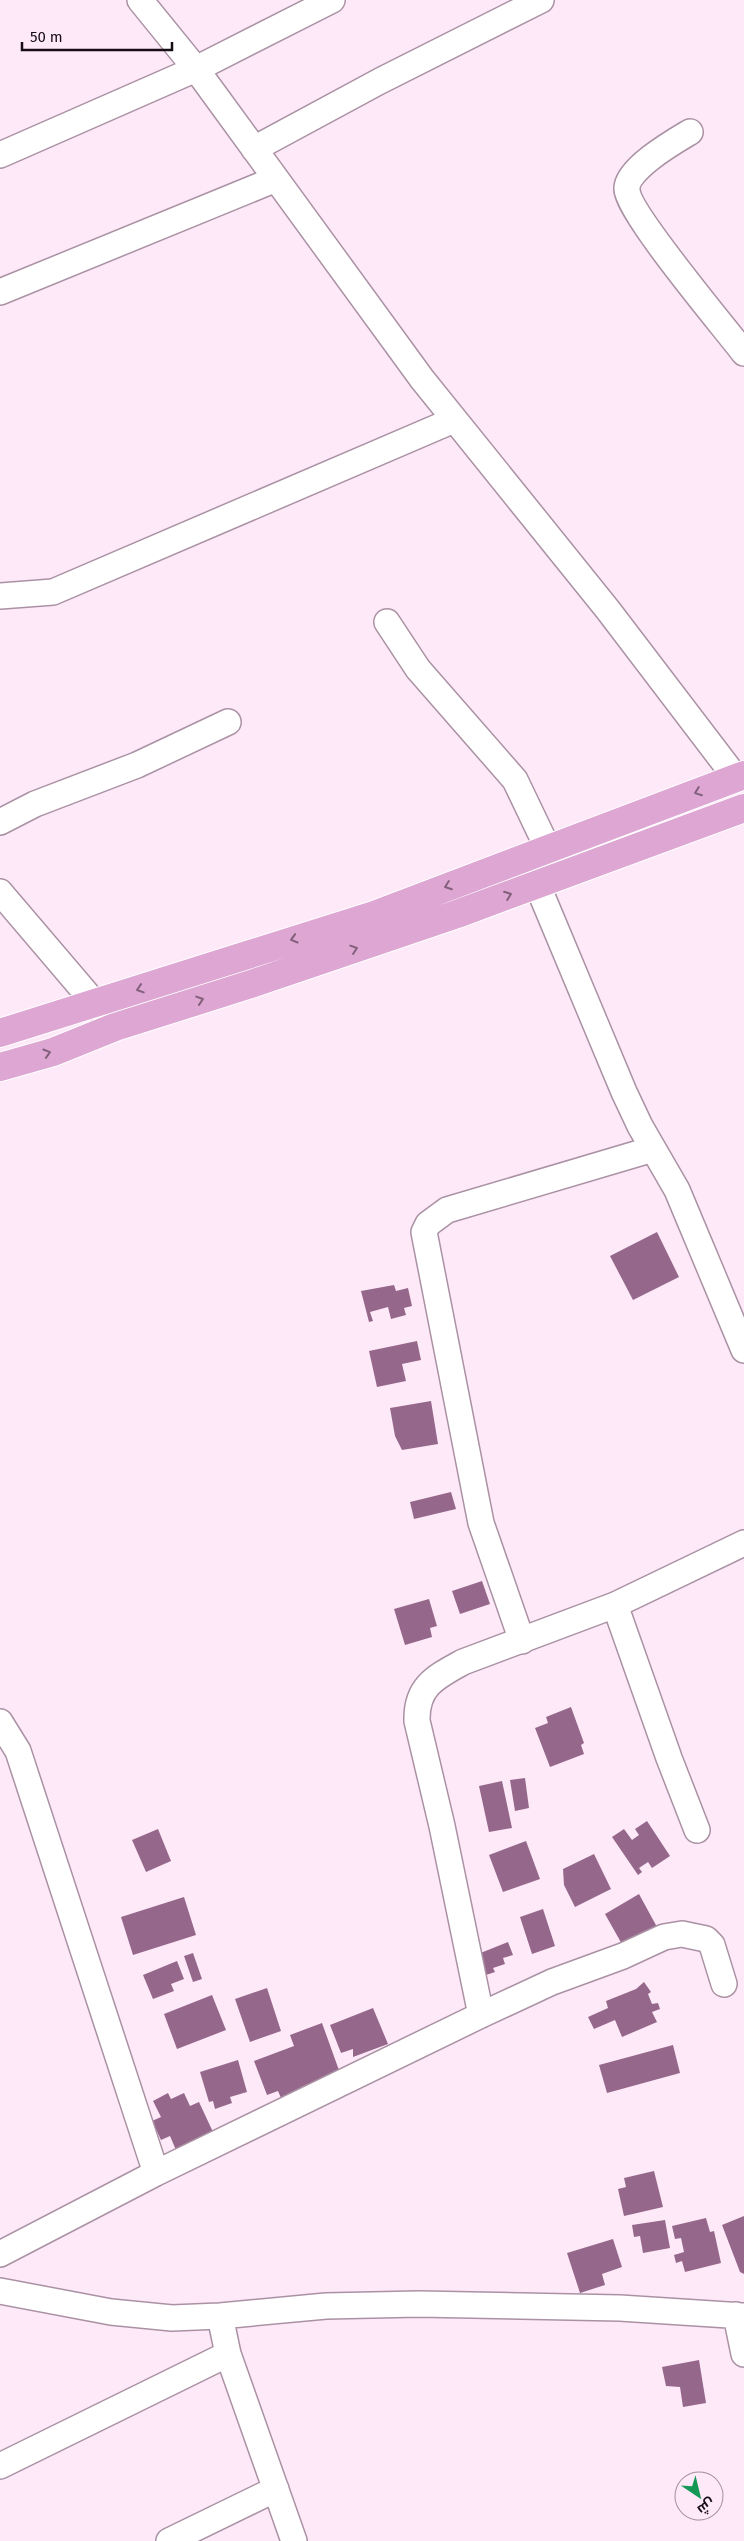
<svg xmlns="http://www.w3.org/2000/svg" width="744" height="2541" viewBox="0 0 744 2541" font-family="'Fira Sans',Cairo,sans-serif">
  <rect width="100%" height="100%" fill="#fee9f8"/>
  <!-- building -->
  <path fill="#95688b" d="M657 1232 679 1277 633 1300 610 1256Z
    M394 1285 396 1291 408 1288 412 1306 404 1308 406 1315 391 1319 388 1307 370 1312 373 1321 369 1322 361 1291Z
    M417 1341 421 1360 402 1364 406 1381 377 1387 369 1351Z
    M431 1401 438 1444 402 1450 395 1436 390 1408Z
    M451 1492 456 1509 414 1519 410 1502Z
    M482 1581 490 1604 460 1614 452 1591Z
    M429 1599 437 1626 430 1628 432 1637 405 1645 394 1609Z
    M571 1707 584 1743 581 1745 584 1754 550 1767 535 1728 548 1723 546 1717Z
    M525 1778 529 1808 515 1811 510 1780Z
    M502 1781 512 1828 489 1832 479 1786Z
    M647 1821 670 1856 652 1868 648 1862 639 1868 642 1872 638 1875 612 1837 624 1829 632 1840 639 1835 635 1829Z
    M158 1829 171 1861 146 1872 132 1840Z
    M526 1841 540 1879 503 1892 489 1855Z
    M594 1854 611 1889 575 1907 564 1885 563 1869Z
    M639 1894 657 1927 623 1946 605 1914Z
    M184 1897 196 1935 133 1955 121 1917Z
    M543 1909 555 1946 532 1954 520 1917Z
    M508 1942 513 1955 503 1958 505 1964 493 1968 495 1972 486 1975 478 1954Z
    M193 1953 202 1979 193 1982 184 1956Z
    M177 1961 184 1979 171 1984 174 1991 153 1999 143 1975Z
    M644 1982 651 1992 648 1994 652 2004 658 2003 660 2009 652 2012 657 2022 622 2037 615 2020 594 2029 588 2017 608 2008 606 2001 636 1989Z
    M267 1988 281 2031 250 2042 235 1999Z
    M212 1995 226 2030 177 2049 164 2014Z
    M373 2008 388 2044 353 2057V2049L341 2053 330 2025Z
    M322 2023 340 2073 301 2087V2091L281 2098 278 2091 267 2095 254 2061 294 2046 290 2035Z
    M673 2045 680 2073 607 2093 599 2065Z
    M238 2060 247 2092 230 2097 232 2103 215 2109 213 2101 209 2102 200 2072Z
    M168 2093 171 2099 184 2093 190 2106 199 2102 213 2132 176 2150 170 2136 161 2140 152 2121 161 2117 153 2101Z
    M654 2171 663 2207 624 2216 618 2189 626 2187 624 2178Z
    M744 2216V2274L740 2272 722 2225Z
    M706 2218 710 2232 714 2231 721 2263 685 2272 682 2261 676 2263 674 2255 684 2252 681 2238 675 2239 672 2226Z
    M665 2220 670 2248 643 2253 640 2236 634 2237 632 2225Z
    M613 2239 622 2267 602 2274 605 2285 580 2293 567 2253Z
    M699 2360 706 2403 683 2407 680 2387 666 2386 662 2367Z"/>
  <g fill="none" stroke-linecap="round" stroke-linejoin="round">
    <defs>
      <path id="minor" d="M140 0 196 69 422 379 608 610 736 778
        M690 132C675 141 626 169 627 189 627 212 725 328 744 353
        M254 149 380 81 541 0
        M0 155 196 69 332 0
        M0 292 276 179
        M0 596 53 592 454 420
        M387 622 418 669 515 780 548 849
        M0 822 35 804 137 765 228 722
        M537 884 624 1092 640 1126 677 1190 744 1350
        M0 892 115 1027
        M615 1605 669 1758 697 1830
        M522 1641 481 1523 424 1232 428 1224 447 1210 653 1149
        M0 1722 18 1751 156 2173
        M481 2015 442 1826 417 1721C416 1686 436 1677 463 1662L615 1605 744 1543
        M0 2254 156 2173 481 2015 552 1982 623 1956 664 1937 682 1934 706 1939 712 1945 724 1984
        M0 2291 111 2312 172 2318 220 2316 326 2306 419 2304 620 2308 744 2316
        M736 2315 744 2354
        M220 2316 228 2354 294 2541
        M0 2466 228 2354
        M169 2541 276 2489"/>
      <path id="major" d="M0 1033 374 915 744 775
        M0 1067 53 1052 115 1027 254 983 457 914 744 808"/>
    </defs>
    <!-- minor casing -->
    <use href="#minor" stroke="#aa92a4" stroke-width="28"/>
    <!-- major casing -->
    <use href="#major" stroke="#fff" stroke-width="30"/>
    <!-- minor -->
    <use href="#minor" stroke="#fff" stroke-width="25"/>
    <!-- major -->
    <use href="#major" stroke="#dda6d3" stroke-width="28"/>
  </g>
  <!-- one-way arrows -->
  <defs><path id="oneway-chevron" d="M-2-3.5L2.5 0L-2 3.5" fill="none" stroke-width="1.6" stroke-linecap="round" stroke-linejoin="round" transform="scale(1.25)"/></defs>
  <g stroke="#83617d">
    <use href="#oneway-chevron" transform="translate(698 792) rotate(159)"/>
    <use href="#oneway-chevron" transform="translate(448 886) rotate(160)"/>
    <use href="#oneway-chevron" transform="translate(508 895) rotate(-21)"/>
    <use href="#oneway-chevron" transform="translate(294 939) rotate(163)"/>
    <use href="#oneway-chevron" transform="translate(354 949) rotate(-19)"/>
    <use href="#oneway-chevron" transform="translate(140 989) rotate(162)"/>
    <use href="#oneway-chevron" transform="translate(200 1000) rotate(-18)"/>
    <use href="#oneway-chevron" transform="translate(47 1053) rotate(-17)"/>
  </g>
  <!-- north arrow -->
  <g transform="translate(699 2496) rotate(145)"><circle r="24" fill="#fee9f8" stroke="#a1919d"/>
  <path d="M0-4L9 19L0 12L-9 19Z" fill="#159856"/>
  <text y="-8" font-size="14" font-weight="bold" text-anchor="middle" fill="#160d14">ش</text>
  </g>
  <!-- scale -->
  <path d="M22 42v8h150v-8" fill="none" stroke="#160d14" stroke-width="2.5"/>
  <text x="30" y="42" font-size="15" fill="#160d14" stroke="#fee9f8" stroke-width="4" paint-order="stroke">50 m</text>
</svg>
